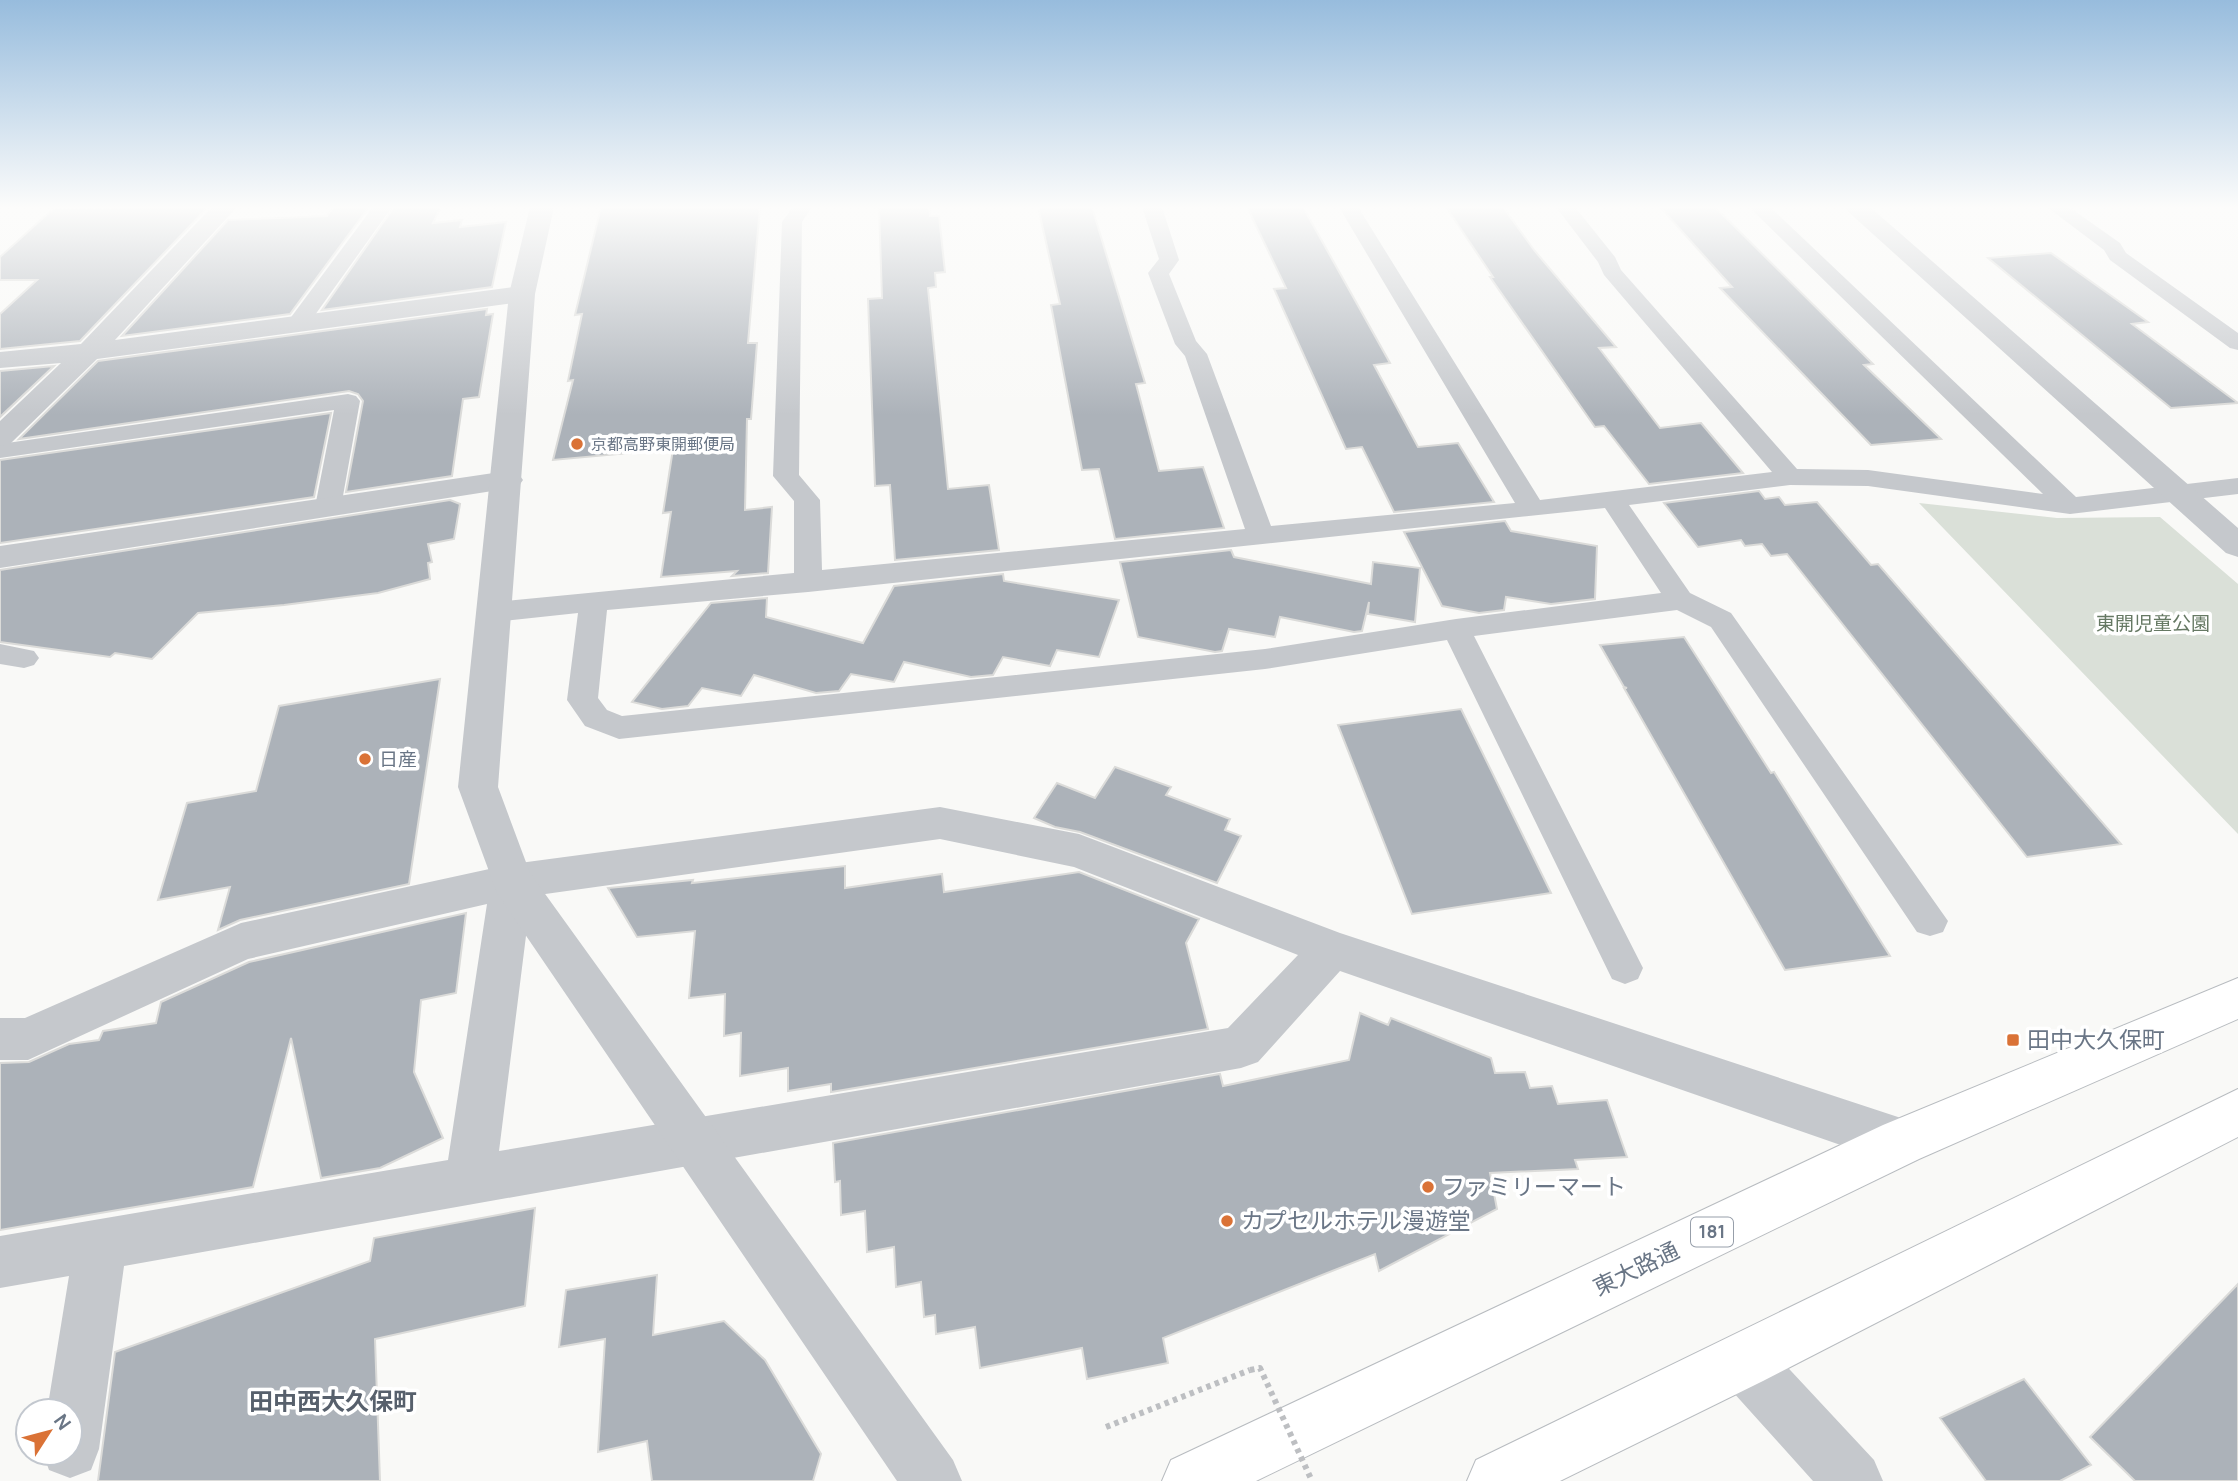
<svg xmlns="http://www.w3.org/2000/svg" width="2238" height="1481" viewBox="0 0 2238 1481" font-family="Manrope,'Noto Sans JP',sans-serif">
  <rect width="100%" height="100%" fill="#f9f9f7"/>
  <!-- green -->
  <path fill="#dae0d8" d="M1919 503 2057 518 2160 517 2238 584V834Z"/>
  <!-- building -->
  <path fill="#acb2b9" stroke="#dbdbd9" stroke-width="2" d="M208 207 80 341 0 349V314L37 280H0V257L54 208Z
    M333 207H369L290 314 122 336 228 220 327 216Z
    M394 207H441L433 223 462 220 460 227 506 222 492 287 322 310Z
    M601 207H760L748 343H757L751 419H747L745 510 772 507 768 573 732 576 737 571 661 577 671 512 663 513 673 449 553 460 573 380 568 381 582 314 575 315Z
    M879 207H929L930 216H939L945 272 935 273 936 287 928 288 948 489 989 485 999 550 895 560 890 485 875 486 868 299 882 298Z
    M1038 207H1092L1145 383 1136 384 1159 471 1203 467 1224 528 1115 539 1099 469 1082 470 1051 305 1060 304Z
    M1247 207H1303L1390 363 1374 365 1418 447 1458 443 1494 502 1394 512 1362 447 1346 449 1274 289 1286 288Z
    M1446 207H1503L1534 250 1616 347 1599 348 1660 428 1701 423 1743 473 1649 484 1604 426 1595 427 1490 277H1493Z
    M1660 207H1715L1873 364 1864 365 1941 439 1871 445 1720 288 1732 287Z
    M2051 253 2148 322 2132 324 2238 403 2171 408 1988 258Z
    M487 309 486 315 493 314 479 397 463 399 452 476 346 492 363 401 358 394 349 391 19 439 98 361Z
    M54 366 0 417V371Z
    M331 413 314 497 0 543V460Z
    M1759 491 1765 499 1779 497 1785 505 1817 502 1871 565 1878 564 2121 844 2027 857 1787 554 1771 556 1762 544 1745 546 1741 540 1698 547 1664 503Z
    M450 500 460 504 454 539 428 544 432 562 428 563 430 579 378 593 284 605 198 613 152 659 115 653 110 657 0 642V570Z
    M1505 521 1511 531 1597 546 1595 599 1551 604 1506 597 1504 610 1479 613 1442 606 1404 532Z
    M1231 550 1234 557 1371 584 1373 562 1420 568 1415 622 1368 614 1369 602 1362 631 1354 632 1280 617 1275 637 1229 629 1222 651 1215 652 1138 637 1120 562Z
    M1003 574 1004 581 1119 600 1099 657 1057 650 1050 666 1003 657 993 675 971 677 904 662 894 682 851 674 839 691 816 693 754 675 741 696 702 688 688 706 662 709 632 702 711 603 767 598 766 617 863 643 894 586Z
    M1684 637 1771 773 1774 772 1890 956 1785 970 1624 688H1627L1624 687 1600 645Z
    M440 679 409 884 240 920 218 930 230 887 158 900 187 803 256 791 279 706Z
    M1461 709 1551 893 1412 914 1338 725Z
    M1115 767 1171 787 1166 795 1230 819 1225 830 1241 836 1217 883 1080 832 1055 827 1034 818 1057 783 1095 798Z
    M845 866V888L942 874 944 892 1079 872 1199 919 1186 943 1208 1029 831 1092V1084L788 1091V1068L740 1076 741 1033 724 1036 725 994 689 998 695 931 637 937 608 888 693 880 692 883Z
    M466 913 456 993 421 1000 414 1072 443 1138 380 1168 321 1178 291 1038 253 1187 0 1230V1063L29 1062 69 1044 99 1040 103 1031 156 1023 161 1002 249 962Z
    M1360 1013 1388 1025 1391 1018 1491 1058 1495 1073 1525 1072 1530 1088 1552 1086 1558 1104 1607 1100 1627 1157 1575 1160 1578 1169 1490 1173 1497 1209 1379 1271 1375 1254 1163 1338 1168 1363 1087 1379 1082 1348 980 1368 975 1327 936 1334 935 1315 924 1317 921 1282 896 1287 894 1247 867 1252 865 1211 841 1215 840 1181 835 1182 833 1143 1220 1074 1223 1086 1349 1060Z
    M535 1208 525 1306 375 1339 380 1481H98L115 1352 370 1261 374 1238Z
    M657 1275 653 1335 724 1321 765 1360 821 1454 813 1481H652L647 1441 598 1452 605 1339 559 1347 566 1290Z
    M2238 1284V1481H2135L2090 1437Z
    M2024 1379 2091 1465 2060 1481H1986L1940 1418Z"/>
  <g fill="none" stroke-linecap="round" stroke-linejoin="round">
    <defs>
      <path id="primary" d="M2238 978V1019L1919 1159 1256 1481H1162L1171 1460 1883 1125Z
        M2238 1089V1137L1763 1381 1560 1481H1467L1476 1460Z"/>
    </defs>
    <!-- primary casing -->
    <use href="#primary" stroke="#b8bcc0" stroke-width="2"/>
    <!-- path -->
    <path stroke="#bdbfc2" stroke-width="6" stroke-dasharray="4.5 4.5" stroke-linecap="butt" d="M1106 1427 1250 1370"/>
    <!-- service -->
    <path fill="#c5c8cc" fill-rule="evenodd" d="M373 207H392L305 329H289L286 324Z
      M793 207H812L802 222 799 475 820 500 822 570 1245 529 1185 356 1175 344 1148 273 1159 259 1142 207H1162L1179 260 1169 274 1196 341 1207 354 1271 526 1515 503 1339 207H1358L1540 500 1772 472 1604 275 1598 262 1556 207H1575L1615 257 1621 270 1797 469 1868 470 2043 494 1749 207H1770L2076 497 2238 478V494L2070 514 1868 486 1790 485 1629 505 1690 593 1731 613 1948 921 1943 932 1930 936 1917 932 1711 627 1677 610 1474 636 1643 968 1638 979 1625 984 1612 979 1447 640 1265 669 619 739 585 726 567 700 578 613 495 622 485 619 481 612 485 605 495 602 794 573V501L773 476 782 222ZM1605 508 1661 593 1456 619 1265 649 622 716 607 710 598 698 607 610 808 592Z
      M2047 207H2069L2120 243 2126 253 2238 333V350L2230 348 2110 260 2104 250Z
      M348 394 356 396 360 401 341 507 337 513 328 515 319 513 315 507 334 410 0 458V444Z
      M0 644 34 651 39 658 34 665 24 668 0 664Z"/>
    <!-- minor -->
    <path fill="#c5c8cc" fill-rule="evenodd" d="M212 207H237L115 340 522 286 531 288 535 294 531 300 522 302 97 359 11 443 0 446V421L61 363 0 368V352L81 344Z
      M507 471 518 473 523 480 518 487 0 568V546Z
      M940 807 1079 834 1340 933 1901 1118 1919 1125 1926 1142 1919 1159 1901 1166 1340 971 1258 1062 1241 1068 124 1266 99 1449 91 1470 70 1478 49 1470 43 1453H70V1411H47L69 1276 0 1288V1236L448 1160 487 904 248 959 28 1060H0V1018H25L241 923 512 864ZM940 839 1074 867 1298 955 1228 1028 499 1151 531 896Z
      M1743 1333 1763 1341 1874 1460 1883 1481H1813L1723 1381 1715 1361 1723 1341Z"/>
    <!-- tertiary -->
    <path fill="#c5c8cc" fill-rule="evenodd" d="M530 207H554L535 294 498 787 530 873 953 1460 962 1481H897L497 893 458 787 509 294Z
      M1843 207H1870L2238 528V557L2226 553Z"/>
    <!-- primary -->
    <use href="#primary" fill="#fff" fill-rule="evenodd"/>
    <!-- path-bridge -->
    <path stroke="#bdbfc2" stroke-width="6" stroke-dasharray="4.5 4.5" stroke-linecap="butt" d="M1250 1370 1260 1368 1312 1481"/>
  </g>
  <!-- sky -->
  <linearGradient id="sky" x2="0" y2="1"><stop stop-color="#97bcdd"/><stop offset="0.5" stop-color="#fcfcfb"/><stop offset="1" stop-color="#fcfcfb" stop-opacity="0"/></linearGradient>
  <rect width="2238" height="415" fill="url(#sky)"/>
  <!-- markers -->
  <g fill="#da7236" stroke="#fff" stroke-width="2.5">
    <circle cx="577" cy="444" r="7"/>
    <circle cx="365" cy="759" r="7"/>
    <rect x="2006" y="1033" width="14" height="14" rx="3.5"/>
    <circle cx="1428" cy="1187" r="7"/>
    <circle cx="1227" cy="1221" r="7"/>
  </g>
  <g text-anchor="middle" stroke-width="7" stroke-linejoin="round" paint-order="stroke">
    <!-- far-poi labels -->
    <g font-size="16" fill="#6a7686" stroke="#fff" text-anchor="start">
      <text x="591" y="450">京都高野東開郵便局</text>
    </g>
    <!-- shield labels -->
    <rect fill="#fff" stroke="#979faa" stroke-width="2" x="1691" y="1217.5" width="42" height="29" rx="5"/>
    <g font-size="18" font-weight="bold" fill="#6a7686">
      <text x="1712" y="1238">181</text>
    </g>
    <!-- park labels -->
    <g font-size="19" fill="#667964" stroke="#fff">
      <text x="2153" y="630">東開児童公園</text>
    </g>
    <!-- poi labels -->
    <g font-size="19" fill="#6a7686" stroke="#fff" text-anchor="start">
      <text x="379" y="766">日産</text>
    </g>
    <!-- near-poi labels -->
    <g font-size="23" fill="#6a7686" stroke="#fff" text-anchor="start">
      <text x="2027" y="1048">田中大久保町</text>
      <text x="1442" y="1195">ファミリーマート</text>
      <text x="1241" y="1229">カプセルホテル漫遊堂</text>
    </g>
    <!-- near-street labels -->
    <g font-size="23" fill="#6a7686" stroke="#fff">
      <text transform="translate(1636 1269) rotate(-26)" y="8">東大路通</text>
    </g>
    <!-- near-neighbourhood labels -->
    <g font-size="24" font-weight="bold" fill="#57606c" stroke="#fff">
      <text x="333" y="1410">田中西大久保町</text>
    </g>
  </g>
  <!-- north arrow -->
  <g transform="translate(49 1432) rotate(54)"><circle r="33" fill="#ffffff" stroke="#c3c8cf" stroke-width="2"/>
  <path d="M0-5L12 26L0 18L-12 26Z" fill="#da7236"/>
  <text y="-10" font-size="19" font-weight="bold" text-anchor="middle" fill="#6a7686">N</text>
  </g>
</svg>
